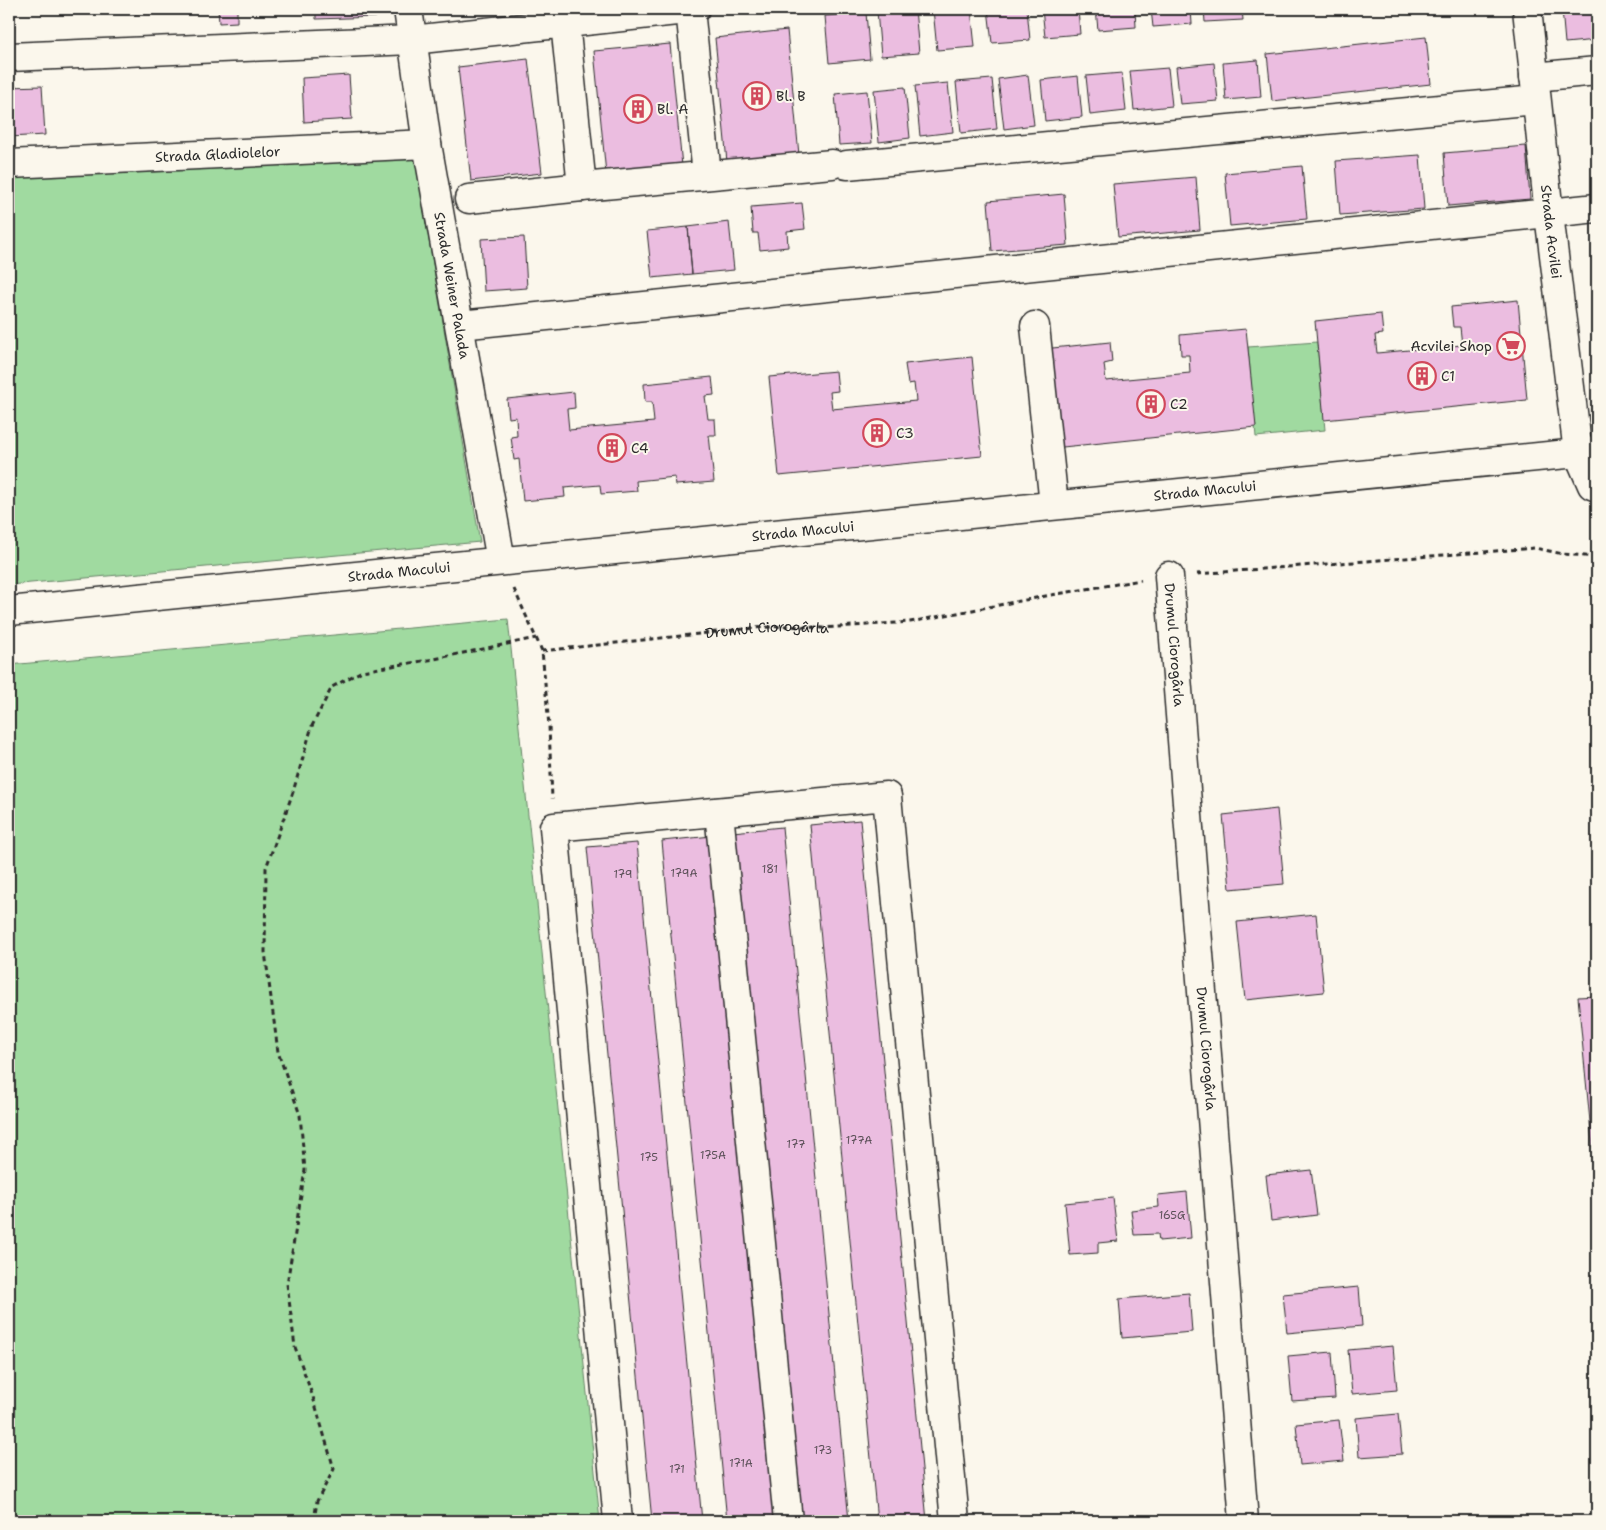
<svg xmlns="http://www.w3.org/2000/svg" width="1606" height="1530" viewBox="0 0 1606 1530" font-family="'Shantell Sans',sans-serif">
  <rect width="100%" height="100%" fill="#fbf7ec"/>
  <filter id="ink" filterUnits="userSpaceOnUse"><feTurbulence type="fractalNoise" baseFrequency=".02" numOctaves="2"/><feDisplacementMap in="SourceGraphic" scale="10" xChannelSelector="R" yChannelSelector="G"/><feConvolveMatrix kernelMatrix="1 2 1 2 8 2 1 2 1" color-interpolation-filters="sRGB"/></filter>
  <g filter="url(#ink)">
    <!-- green -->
    <path fill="#a0daa0" stroke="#668266" d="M415 157 480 542 9 585V174Z
      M1317 342 1325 430 1256 437 1248 347Z
      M508 619 600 1521H9V665Z"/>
    <!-- building -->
    <path fill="#ebbde0" stroke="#2b2b2b" d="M134 9H174L135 14Z
      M218 9H237V22L219 23Z
      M316 9H376V17L316 19Z
      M905 9H915L919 53 881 56 877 11Z
      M933 9H971L975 47 937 50Z
      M988 9H1027L1030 40 992 43Z
      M1042 9H1078L1080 34 1045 37Z
      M1096 9H1135L1136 27 1098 30Z
      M1151 9H1191L1192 24 1153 27Z
      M1204 9H1242L1243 20 1205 22Z
      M1562 9H1597V40L1565 43Z
      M866 13 870 59 829 63 825 16Z
      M787 30 799 155 727 162 715 38Z
      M1426 37 1431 84 1272 101 1267 54Z
      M670 44 682 166 606 174 594 51Z
      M528 59 542 173 471 181 458 67Z
      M1258 60 1261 97 1226 100 1223 63Z
      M1214 63 1218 101 1180 104 1176 67Z
      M1168 68 1172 106 1134 110 1130 71Z
      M1122 73 1126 111 1090 115 1086 76Z
      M349 75 352 119 304 122 302 78Z
      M1028 75 1034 125 1004 129 998 79Z
      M1078 76 1082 117 1045 121 1041 80Z
      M992 79 997 129 961 133 956 82Z
      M948 83 953 132 920 136 915 86Z
      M42 86 45 135 9 137V87Z
      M905 87 910 138 879 142 874 90Z
      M867 91 872 143 839 145 835 94Z
      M1526 146 1530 199 1448 206 1444 153Z
      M1420 155 1424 209 1340 215 1336 161Z
      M1302 166 1307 219 1230 226 1225 173Z
      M1196 177 1200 230 1118 237 1113 184Z
      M1064 194 1068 245 992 251 988 201Z
      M802 203 805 229 787 231 788 247 760 250 758 233H753L751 207Z
      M729 222 734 270 692 274 688 227Z
      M688 227 692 274 652 278 647 231Z
      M524 237 527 288 484 291 481 239Z
      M1518 300 1527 400 1324 420 1315 321 1381 314 1383 334 1375 335 1377 353 1462 345 1460 327H1453L1451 307Z
      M1246 329 1256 427 1053 448 1043 349 1110 342 1112 362 1104 364 1106 381 1190 373 1189 355H1181L1180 335Z
      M972 357 982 456 779 476 769 377 836 371 838 391 830 392 832 409 916 401 914 383 908 384 905 364Z
      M712 377 714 395 705 396 708 419H715L716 435H709L714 482 676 485 675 477 636 481 637 491 601 494 600 485 564 488 565 497 523 501 519 459 514 460 511 437 517 436 516 417 509 418 507 399 574 392 575 408 567 409 569 430 654 422 652 402H645L644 384Z
      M1277 809 1284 884 1230 889 1223 815Z
      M860 820 927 1521H877L810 825Z
      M782 827 849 1521H799L733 832Z
      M712 836 777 1521H727L662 841Z
      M637 843 702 1521H652L587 847Z
      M1316 914 1324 992 1245 1000 1237 922Z
      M1597 996V1153H1593L1578 997Z
      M1311 1170 1317 1215 1271 1221 1266 1175Z
      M1187 1192 1191 1238 1159 1241 1158 1234 1134 1235 1131 1210 1159 1207 1158 1195Z
      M1113 1198 1118 1241 1098 1243V1253L1070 1255 1065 1203Z
      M1359 1287 1362 1326 1287 1333 1283 1294Z
      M1189 1293 1192 1332 1122 1338 1119 1299Z
      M1393 1346 1397 1390 1352 1394 1348 1350Z
      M1332 1352 1335 1398 1292 1401 1288 1356Z
      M1398 1414 1402 1454 1359 1457 1356 1418Z
      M1339 1420 1344 1461 1300 1465 1296 1424Z"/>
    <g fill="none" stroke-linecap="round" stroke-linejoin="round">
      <defs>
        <g id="minor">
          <path id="s2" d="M408 9 427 144 501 561"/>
          <path d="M690 9 707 175"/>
          <path id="s3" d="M1527 9 1549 214 1578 453 1592 485 1597 487"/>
          <path d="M565 23 582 187 832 164"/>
          <path d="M9 57 412 40 695 9"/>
          <path d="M1534 77 1597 71"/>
          <path id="s4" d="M9 164 427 144"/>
          <path d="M847 165 1536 100"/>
          <path d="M469 199 582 187"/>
          <path d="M460 325 1597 208"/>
          <path d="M1035 326 1054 505"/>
          <path id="s5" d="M1169 576 1244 1521"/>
          <path id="s6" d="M9 611 1597 451"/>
          <path d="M719 812 788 1521"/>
          <path d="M618 1521 554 827 887 796 955 1521"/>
        </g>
      </defs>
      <!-- minor casing -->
      <use href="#minor" stroke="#2b2b2b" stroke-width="31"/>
      <!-- path -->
      <g stroke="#2b2b2b" stroke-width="3" stroke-dasharray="5 4" stroke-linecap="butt">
        <path d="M1197 574 1535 548 1563 554 1597 557"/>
        <path d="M514 589 542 651 549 726 552 799"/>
        <path id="s1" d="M542 651 754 628 786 626 823 628 910 622 1051 595 1141 580"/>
        <path d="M314 1521 317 1501 334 1469 313 1397 295 1347 287 1284 305 1170 300 1115 278 1052 265 952 266 868 293 792 312 726 332 687 362 671 434 659 536 638"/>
      </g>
      <!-- minor -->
      <use href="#minor" stroke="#fbf7ec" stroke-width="28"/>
    </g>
  </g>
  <!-- icons -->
  <defs>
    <symbol id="building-ring" viewBox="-11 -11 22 22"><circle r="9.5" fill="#fbf7ec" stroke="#d1495b" stroke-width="1.5"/><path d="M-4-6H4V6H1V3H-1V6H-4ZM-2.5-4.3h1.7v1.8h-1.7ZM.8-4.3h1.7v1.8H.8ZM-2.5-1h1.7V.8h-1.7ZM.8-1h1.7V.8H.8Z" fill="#d1495b"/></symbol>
    <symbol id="supermarket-ring" viewBox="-11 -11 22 22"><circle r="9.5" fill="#fbf7ec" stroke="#d1495b" stroke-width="1.5"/><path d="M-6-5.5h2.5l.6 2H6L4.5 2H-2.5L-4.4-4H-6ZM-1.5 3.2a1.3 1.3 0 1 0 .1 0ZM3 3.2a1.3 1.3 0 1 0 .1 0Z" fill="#d1495b"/></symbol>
  </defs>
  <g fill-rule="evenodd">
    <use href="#building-ring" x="741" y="80" width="32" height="32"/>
    <use href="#building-ring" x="622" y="93" width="32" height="32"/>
    <use href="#supermarket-ring" x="1495" y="330" width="32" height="32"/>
    <use href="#building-ring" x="1406" y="360" width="32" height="32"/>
    <use href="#building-ring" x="1135" y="388" width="32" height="32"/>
    <use href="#building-ring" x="861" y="417" width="32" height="32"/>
    <use href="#building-ring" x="596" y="432" width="32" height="32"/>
  </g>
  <g text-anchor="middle" stroke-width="4" stroke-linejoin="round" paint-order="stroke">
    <!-- number labels -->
    <g font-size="11" fill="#5b5058">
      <text x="770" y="873">181</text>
      <text x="684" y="877">179A</text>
      <text x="623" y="878">179</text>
      <text x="859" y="1144">177A</text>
      <text x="796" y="1148">177</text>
      <text x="713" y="1159">175A</text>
      <text x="649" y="1161">175</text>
      <text x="1172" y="1219">165G</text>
      <text x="823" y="1454">173</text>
      <text x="741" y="1467">171A</text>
      <text x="677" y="1473">171</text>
    </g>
    <!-- poi labels -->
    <g font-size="14" fill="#2b2b2b" stroke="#fbf7ec" text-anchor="start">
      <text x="776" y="101">Bl. B</text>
      <text x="657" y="114">Bl. A</text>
      <text x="1492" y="351" text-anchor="end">Acvilei Shop</text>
      <text x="1441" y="381">C1</text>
      <text x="1170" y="409">C2</text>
      <text x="896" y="438">C3</text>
      <text x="631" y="453">C4</text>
    </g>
    <!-- street labels -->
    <g font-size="14" fill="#2b2b2b" stroke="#fbf7ec">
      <text dy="5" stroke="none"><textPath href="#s4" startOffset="209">Strada Gladiolelor</textPath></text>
      <text dy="5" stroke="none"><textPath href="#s3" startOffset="224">Strada Acvilei</textPath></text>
      <text dy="5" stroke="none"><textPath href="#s2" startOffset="280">Strada Weiner Palada</textPath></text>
      <text dy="5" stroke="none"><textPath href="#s6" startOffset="1202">Strada Macului</textPath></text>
      <text dy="5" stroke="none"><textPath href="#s6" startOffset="798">Strada Macului</textPath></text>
      <text dy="5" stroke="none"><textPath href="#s6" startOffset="392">Strada Macului</textPath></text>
      <text dy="5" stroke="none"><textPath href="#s1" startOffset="226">Drumul Ciorogârla</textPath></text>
      <text dy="5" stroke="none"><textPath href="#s5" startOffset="69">Drumul Ciorogârla</textPath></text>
      <text dy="5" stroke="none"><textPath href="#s5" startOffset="474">Drumul Ciorogârla</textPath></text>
    </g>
  </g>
  <!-- margin -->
  <rect width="1606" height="1530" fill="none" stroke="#fbf7ec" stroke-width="30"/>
  <rect x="15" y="15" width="1576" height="1500" fill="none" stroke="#2b2b2b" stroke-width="2" filter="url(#ink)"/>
</svg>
